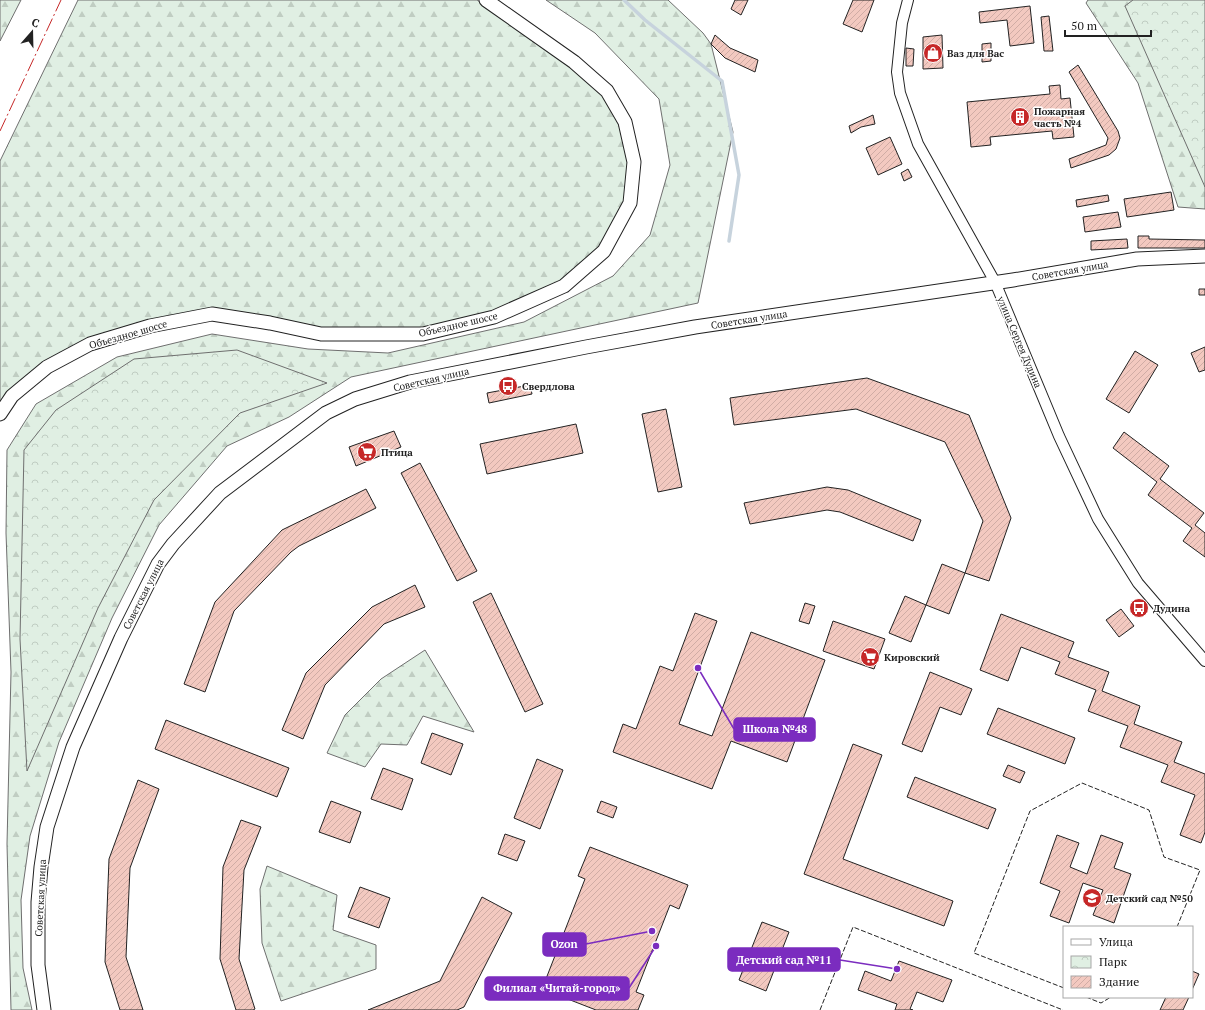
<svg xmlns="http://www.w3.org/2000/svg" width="1205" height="1010" viewBox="0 0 1205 1010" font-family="'PT Serif',serif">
  <defs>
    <pattern id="forest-firs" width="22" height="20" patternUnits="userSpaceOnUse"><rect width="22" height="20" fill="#e0efe3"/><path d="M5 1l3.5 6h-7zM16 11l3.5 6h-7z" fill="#c0cdc2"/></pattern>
    <pattern id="park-crowns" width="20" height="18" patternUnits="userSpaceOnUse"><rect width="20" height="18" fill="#e0efe3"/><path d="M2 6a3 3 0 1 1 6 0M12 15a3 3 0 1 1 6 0" fill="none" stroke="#c0cdc2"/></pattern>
    <pattern id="building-hatch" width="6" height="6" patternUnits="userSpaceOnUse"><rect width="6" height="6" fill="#f3c9c0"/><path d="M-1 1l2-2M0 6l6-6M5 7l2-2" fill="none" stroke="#d0aca5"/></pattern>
  </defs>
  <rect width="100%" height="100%" fill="#fff"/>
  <!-- forest -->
  <path fill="url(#forest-firs)" stroke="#6f6f6f" d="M0 0H21L0 41Z
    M78 0H477L503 17 605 93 621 123 629 161 627 200 603 245 562 283 495 311 428 330 324 331 212 310 91 341 0 410V161Z
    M546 0H668L703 33 711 44 733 132 698 303 351 377 289 417 227 446 159 525 112 618 59 742 30 836 21 900 23 968 32 1010H11L7 844 11 672 6 533 7 450 36 404 117 357 212 334 308 349 388 353 524 322 613 276 650 235 670 165 659 99 595 33Z
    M1088 0H1205V209L1178 207 1138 83 1086 3Z
    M425 650 474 732 423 716 407 745 381 744 365 767 327 753 345 715 381 679Z
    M267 866 337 895 333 930 376 945V969L281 1001 262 943 260 889Z"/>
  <!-- park -->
  <path fill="url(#park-crowns)" stroke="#6f6f6f" d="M1133 0H1205V187L1125 6Z
    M237 350 327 383 240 413 154 500 98 608 27 771 20 639 24 450 56 410 134 359Z"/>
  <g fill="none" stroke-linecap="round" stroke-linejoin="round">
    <!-- stream -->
    <path stroke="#c7d3dd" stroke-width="3.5" d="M624 0 645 20 722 81 739 175 729 241"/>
  </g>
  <!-- building -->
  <path fill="url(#building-hatch)" stroke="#222" d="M735 0H748L741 15 731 9Z
    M853 0H874L862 32 843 24Z
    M1030 6 1034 43 1010 46 1007 20 980 23 979 12Z
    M1049 16 1053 51H1044L1041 17Z
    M715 35 730 48 758 60 755 72 725 58 711 44Z
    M942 35 943 68 923 69V37Z
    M991 43V61L982 62V44Z
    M906 48 914 49 913 66H906Z
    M1078 65 1118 131 1120 138 1116 149 1109 155 1071 168 1069 159 1106 145 1108 138 1069 72Z
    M1060 85 1061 99 1070 98 1074 137 1053 139 1052 131 990 137 991 145 971 147 967 102 1050 94 1049 86Z
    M873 115 875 124 861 127 851 133 849 126Z
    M890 137 902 164 878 175 866 148Z
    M908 169 912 177 904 181 901 173Z
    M1171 192 1174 210 1127 217 1124 199Z
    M1108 195 1109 201 1077 207 1076 200Z
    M1118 212 1121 227 1085 232 1083 217Z
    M1138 236H1149V239L1205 240V248H1138Z
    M1127 239 1128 248 1091 250V241Z
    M1199 289H1205V295H1199Z
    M1205 347V370L1199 372 1191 353Z
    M1135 351 1158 365 1129 413 1106 399Z
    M867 378 969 415 1011 518 989 581 965 573 983 521 945 442 856 409 734 425 730 398Z
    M530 385 532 394 489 403 487 393Z
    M666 409 682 487 658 492 642 414Z
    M576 424 583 453 487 474 480 444Z
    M394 431 401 447 356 466 349 447Z
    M1124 432 1169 466 1160 479 1204 513 1195 525 1205 533V557L1183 541 1192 528 1148 495 1157 482 1113 448Z
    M420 463 477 571 457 581 401 473Z
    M827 487 848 490 921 520 913 541 840 512 827 510 750 524 744 503Z
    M366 489 376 508 299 546 291 552 234 611 205 692 184 684 215 602 282 530Z
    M942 564 965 573 949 614 926 605Z
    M415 585 425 607 384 624 325 685 303 739 282 730 306 673 372 607Z
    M491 593 543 704 525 712 473 602Z
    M905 596 926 605 911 642 889 633Z
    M805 603 815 606 809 624 799 621Z
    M1121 609 1134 626 1119 637 1106 620Z
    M695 613 717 621 679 724 712 736 751 632 825 660 787 762 731 741 712 789 613 752 623 724 636 729 660 666 673 671Z
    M1001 614 1074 642 1068 657 1109 672 1102 691 1140 706 1134 724 1182 742 1174 762 1205 774V832L1201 843 1180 835 1195 795 1161 782 1168 765 1120 747 1128 726 1088 711 1096 690 1055 674 1060 662 1021 647 1008 681 980 670Z
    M833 621 885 639 874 669 823 651Z
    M930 672 972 689 961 715 940 707 922 752 902 744Z
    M998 708 1075 738 1065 764 987 734Z
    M166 720 289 768 277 797 155 749Z
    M432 733 463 744 451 775 421 763Z
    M853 744 882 755 843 859 953 901 944 926 804 874Z
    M537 759 563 770 540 829 514 818Z
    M1008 765 1025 772 1020 783 1003 776Z
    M383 768 413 779 402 810 371 799Z
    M915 777 996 809 988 829 907 797Z
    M138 780 159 789 130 868 126 957 143 1010H120L105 962 109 859Z
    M331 801 361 812 350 843 319 832Z
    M601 801 617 807 613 818 597 812Z
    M241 820 261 827 244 870 239 959 255 1009 253 1010H236L220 959 223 867Z
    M505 834 525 841 517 861 498 854Z
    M1057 835 1079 843 1070 867 1087 874 1101 835 1123 843 1114 868 1131 874 1114 923 1093 915 1103 890 1083 883 1069 923 1050 916 1060 891 1040 883Z
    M590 847 688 885 679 909 670 905 636 992 644 995 638 1010H596L542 989 585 879 578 876Z
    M360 887 390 898 379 928 348 917Z
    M482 897 512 913 464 1007 457 1010H368L440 981Z
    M762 922 789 932 766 991 739 980Z
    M899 961 952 980 943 1002 917 992 910 1009 913 1010H895L897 1004 858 990 865 971 891 981Z
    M1192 971 1199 974 1192 990Z
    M1166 997H1189L1183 1010H1160Z"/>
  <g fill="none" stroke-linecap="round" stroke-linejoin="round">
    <defs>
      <path id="minor" d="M908 0 902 23 897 72 900 93 918 144 995 282 1059 436 1098 519 1138 583 1205 661"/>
      <path id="tertiary" d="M0 414 12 396 47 367 90 344 150 326 212 314 270 323 321 334H423L494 317 564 286 604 251 630 203 634 162 625 122 607 91 574 62 486 0
        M44 1010 38 965V902L41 867 47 827 73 747 121 638 158 564 173 544 220 493 326 413 355 399 410 382 586 347 695 327 1013 280 1137 259 1205 256"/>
    </defs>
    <!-- minor casing -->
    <use href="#minor" stroke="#222" stroke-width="12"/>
    <!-- tertiary casing -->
    <use href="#tertiary" stroke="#222" stroke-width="15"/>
    <!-- minor -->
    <use href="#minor" stroke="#fff" stroke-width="10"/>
    <!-- tertiary -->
    <use href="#tertiary" stroke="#fff" stroke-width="13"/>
    <!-- fence -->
    <path stroke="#222" stroke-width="1" stroke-dasharray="5 2" stroke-linecap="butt" d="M1064 988 974 953 1030 811 1082 783 1149 810 1164 857 1200 870 1177 927
      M1086 997 1101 1003 1111 997
      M820 1010 853 927 1063 1010"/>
    <!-- power -->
    <path stroke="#c62828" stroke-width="1" stroke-dasharray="14 3 2 3" stroke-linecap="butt" d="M0 131 61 0"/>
  </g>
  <!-- icons -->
  <defs>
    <symbol id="shop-disc" viewBox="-11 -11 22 22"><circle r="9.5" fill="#c62828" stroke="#fff"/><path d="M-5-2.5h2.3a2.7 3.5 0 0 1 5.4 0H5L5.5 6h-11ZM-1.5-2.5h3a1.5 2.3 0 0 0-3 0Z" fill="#fff"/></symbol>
    <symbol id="building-disc" viewBox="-11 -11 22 22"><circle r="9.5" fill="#c62828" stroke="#fff"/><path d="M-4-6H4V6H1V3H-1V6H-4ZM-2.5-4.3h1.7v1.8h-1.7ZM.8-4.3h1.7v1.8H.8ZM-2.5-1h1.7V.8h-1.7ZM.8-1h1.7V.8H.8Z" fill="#fff"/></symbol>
    <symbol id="bus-disc" viewBox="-11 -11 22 22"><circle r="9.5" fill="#c62828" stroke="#fff"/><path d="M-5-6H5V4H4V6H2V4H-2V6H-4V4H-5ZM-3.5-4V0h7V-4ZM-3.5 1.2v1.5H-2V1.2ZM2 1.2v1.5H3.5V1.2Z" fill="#fff"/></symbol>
    <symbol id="supermarket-disc" viewBox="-11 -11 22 22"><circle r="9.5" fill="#c62828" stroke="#fff"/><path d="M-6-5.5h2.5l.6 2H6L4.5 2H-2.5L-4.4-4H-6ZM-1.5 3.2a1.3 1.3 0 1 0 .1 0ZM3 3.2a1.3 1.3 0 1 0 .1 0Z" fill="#fff"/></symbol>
    <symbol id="school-disc" viewBox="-11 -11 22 22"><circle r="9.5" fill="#c62828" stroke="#fff"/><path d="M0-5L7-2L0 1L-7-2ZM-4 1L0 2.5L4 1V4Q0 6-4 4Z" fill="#fff"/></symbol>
  </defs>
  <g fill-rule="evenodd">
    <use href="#shop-disc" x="922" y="42" width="22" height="22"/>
    <use href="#building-disc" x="1009" y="106" width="22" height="22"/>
    <use href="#bus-disc" x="497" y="375" width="22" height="22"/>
    <use href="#supermarket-disc" x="356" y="441" width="22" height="22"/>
    <use href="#bus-disc" x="1128" y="597" width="22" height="22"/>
    <use href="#supermarket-disc" x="859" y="646" width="22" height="22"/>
    <use href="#school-disc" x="1081" y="887" width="22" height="22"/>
  </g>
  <g text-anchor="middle" stroke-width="3" stroke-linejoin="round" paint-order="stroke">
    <!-- poi labels -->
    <g font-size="10" font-weight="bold" fill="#222" stroke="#fff" text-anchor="start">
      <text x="947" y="57">Ваз для Вас</text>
      <text x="1034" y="115">Пожарная<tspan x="1034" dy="12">часть №4</tspan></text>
      <text x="522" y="390">Свердлова</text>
      <text x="381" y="456">Птица</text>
      <text x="1153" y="612">Дудина</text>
      <text x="884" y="661">Кировский</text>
      <text x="1106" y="902">Детский сад №50</text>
    </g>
    <!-- street labels -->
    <g font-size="10" fill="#222" stroke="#fff">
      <text transform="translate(1070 270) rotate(-10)" y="4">Советская улица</text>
      <text transform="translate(749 319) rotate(-9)" y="4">Советская улица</text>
      <text transform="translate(458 324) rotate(-13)" y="4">Объездное шоссе</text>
      <text transform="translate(128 334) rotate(-16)" y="4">Объездное шоссе</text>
      <text transform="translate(1020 342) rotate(67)" y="4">улица Сергея Дудина</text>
      <text transform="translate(431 379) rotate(-13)" y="4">Советская улица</text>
      <text transform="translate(143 594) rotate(-63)" y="4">Советская улица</text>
      <text transform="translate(40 898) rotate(-87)" y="4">Советская улица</text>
    </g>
  </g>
  <!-- callouts -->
  <path fill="none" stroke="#7b2cbf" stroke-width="1.5" d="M698 668L734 729M652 931L586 944M897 969L840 960M656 946L629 988"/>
  <g fill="#7b2cbf" stroke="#fff" stroke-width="1.5">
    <circle cx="698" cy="668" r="4"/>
    <circle cx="652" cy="931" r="4"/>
    <circle cx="897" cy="969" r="4"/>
    <circle cx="656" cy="946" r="4"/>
  </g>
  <g fill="#7b2cbf" stroke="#7b2cbf" stroke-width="1.5">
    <rect x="734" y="718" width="81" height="23" rx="4"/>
    <rect x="543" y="933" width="43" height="23" rx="4"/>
    <rect x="728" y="948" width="112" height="23" rx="4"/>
    <rect x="485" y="977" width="144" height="23" rx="4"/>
  </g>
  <g font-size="11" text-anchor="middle" font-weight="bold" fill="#fff">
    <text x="775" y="733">Школа №48</text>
    <text x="564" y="948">Ozon</text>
    <text x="784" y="964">Детский сад №11</text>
    <text x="557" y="992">Филиал «Читай-город»</text>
  </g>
  <!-- legend -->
  <rect x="1063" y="926" width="130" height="72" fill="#ffffff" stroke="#a7a7a7"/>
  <rect x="1071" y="939" width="20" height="6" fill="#ffffff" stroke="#a7a7a7"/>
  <text x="1099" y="946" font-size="12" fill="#222222">Улица</text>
  <rect x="1071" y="956" width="20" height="12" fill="url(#park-crowns)" stroke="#a7a7a7"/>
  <text x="1099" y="966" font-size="12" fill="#222222">Парк</text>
  <rect x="1071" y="976" width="20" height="12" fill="url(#building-hatch)" stroke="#a7a7a7"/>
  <text x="1099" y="986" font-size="12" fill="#222222">Здание</text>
  <!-- north arrow -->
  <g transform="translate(32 32) rotate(20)" stroke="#ffffff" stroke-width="3" paint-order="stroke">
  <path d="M0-3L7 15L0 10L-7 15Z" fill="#222222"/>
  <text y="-6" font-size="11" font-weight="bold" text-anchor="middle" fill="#222222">С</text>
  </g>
  <!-- scale -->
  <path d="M1065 30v6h86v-6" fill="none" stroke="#222222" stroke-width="2"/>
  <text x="1071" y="30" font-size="12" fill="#222222" stroke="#ffffff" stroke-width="3" paint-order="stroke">50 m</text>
</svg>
